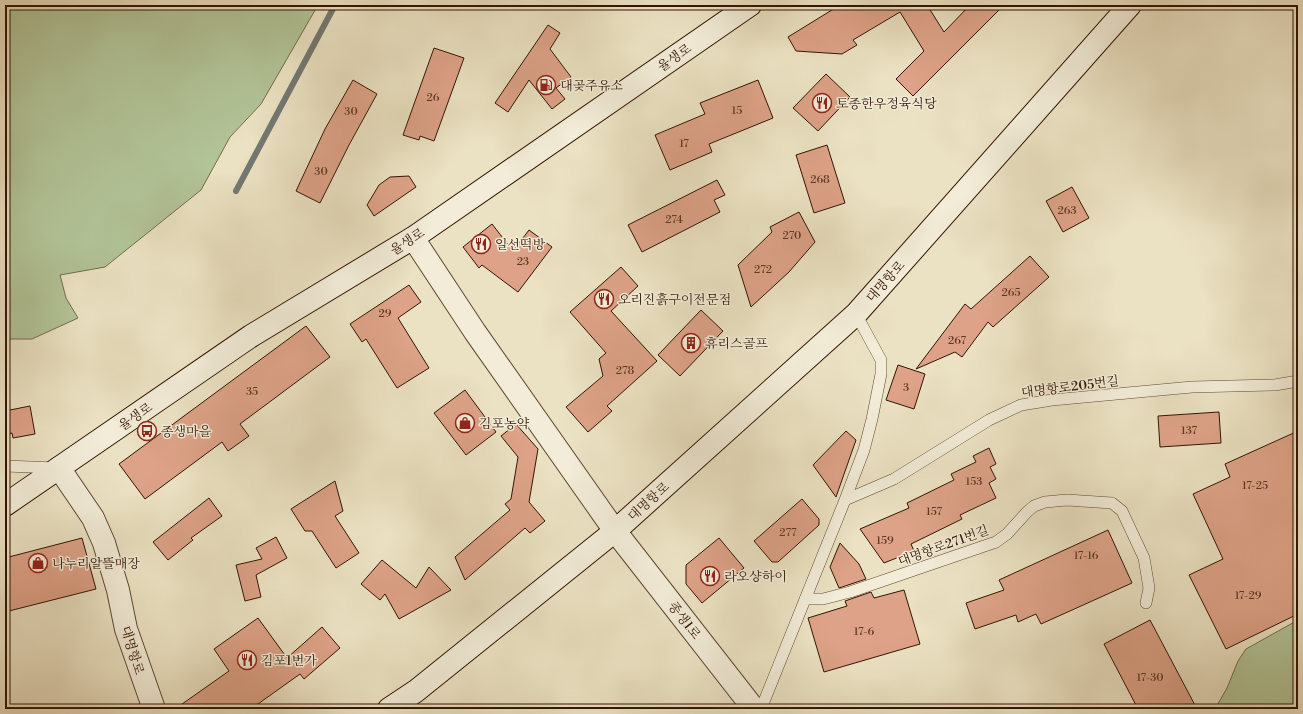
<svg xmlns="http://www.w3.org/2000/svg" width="1303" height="714" viewBox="0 0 1303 714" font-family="'Libre Bodoni','Noto Serif KR',serif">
  <rect width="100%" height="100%" fill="#ebe2c3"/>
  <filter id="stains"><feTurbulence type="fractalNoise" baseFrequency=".005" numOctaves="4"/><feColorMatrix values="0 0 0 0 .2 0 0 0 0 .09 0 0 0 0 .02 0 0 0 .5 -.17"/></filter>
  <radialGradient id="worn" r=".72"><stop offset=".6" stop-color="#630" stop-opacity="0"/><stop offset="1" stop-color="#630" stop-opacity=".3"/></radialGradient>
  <!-- green -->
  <path fill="#b2c498" stroke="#726c4d" d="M5 5H318L261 104 230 137 201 190 105 267 60 275 66 298 78 318 32 339H9L5 341Z
    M1298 620V709H1215L1227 688 1238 661 1246 649Z"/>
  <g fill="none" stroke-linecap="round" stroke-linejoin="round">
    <!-- stream -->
    <path stroke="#727972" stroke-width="6" d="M236 191 335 5"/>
  </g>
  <!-- building -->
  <path fill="#dda287" stroke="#321402" d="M840 5H927L944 32 970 5H1004L913 96 896 79 924 51 900 12 853 40 857 45 842 54 796 51 788 37Z
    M548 25 560 33 550 49 571 77 556 88 565 99 552 109 529 80 508 112 495 103Z
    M434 48 464 58 434 141 420 136 419 140 403 135Z
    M826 74 850 97 818 131 793 108Z
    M353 80 377 94 349 145 320 203 296 191 325 129Z
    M758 80 773 118 709 144 712 152 670 170 655 135 705 114 700 103Z
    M827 145 845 203 814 213 796 155Z
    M409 176 416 187 374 216 367 205 379 185 390 177Z
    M717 180 725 195 714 200 720 212 642 252 628 225Z
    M1072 187 1089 218 1063 232 1046 201Z
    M799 212 815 242 789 272 751 307 738 265 772 232 770 227Z
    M492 224 513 251 529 230 552 247 518 292 482 265 479 268 463 247Z
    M1030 256 1049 277 993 327 988 322 962 357 955 352 916 369 965 304 971 309Z
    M621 267 638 286 611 311 657 361 607 406 612 411 588 432 566 407 603 376 599 359 606 353 570 312Z
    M409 285 421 302 398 318 429 368 397 388 366 339 362 342 350 324Z
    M701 310 723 331 680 376 658 355Z
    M306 326 330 357 240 424 249 436 228 451 222 442 145 499 119 464Z
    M898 365 925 374 914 409 886 400Z
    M465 390 496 432 466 455 434 413Z
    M30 406 35 434 13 438 12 433 5 435V411Z
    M1219 412 1221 443 1160 447 1158 416Z
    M516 424 538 449 529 502 545 521 530 533 525 528 465 580 455 557 510 510 505 504 511 499 518 457 501 436Z
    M846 431 856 440 836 497 813 465Z
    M1298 431V614L1226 649 1189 575 1223 559 1193 494 1230 477 1225 464Z
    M989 448 996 464 990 467 996 479 989 483 996 498 960 515 962 519 911 544 914 551 884 563 860 529 909 508 907 503 954 480 951 474 976 462 973 456Z
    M335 481 343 511 335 516 359 553 336 568 312 531H305L291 509Z
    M209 498 222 516 191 538 193 540 168 560 153 542Z
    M802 499 819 519V525L778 562H772L754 541Z
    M1108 530 1132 583 1041 624 1036 614 1018 622 1016 615 975 629 966 603 1004 590 999 580Z
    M276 537 287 558 256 575 261 597 245 601 236 565 262 559 256 548Z
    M82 538 96 589 5 612V558Z
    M719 538 744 568 702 603 686 584V565Z
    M840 543 859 564 866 579 839 588 830 567Z
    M382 560 416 588 429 567 451 590 399 619 385 594 380 600 361 584Z
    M904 590 920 644 824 672 808 618 847 606 845 601 871 592 874 598Z
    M258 618 287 658 322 627 340 648 304 679 300 674 251 709H175L229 671 214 649Z
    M1150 620 1197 709H1138L1104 644Z"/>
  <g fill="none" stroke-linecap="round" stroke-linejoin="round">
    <defs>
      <path id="lane" d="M5 466 56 468
        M845 500 894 479 989 420 1021 405 1052 400 1192 387 1275 385 1298 381
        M805 599H823L850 592 996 542 1007 534 1027 512 1034 506 1045 502 1067 500 1112 503 1122 511 1144 558 1149 588 1146 603
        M761 709 845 500 864 450 872 419 881 374V360L856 314"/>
      <path id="street" d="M413 238 475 332 615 531 754 709
        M59 468 93 518 104 543 118 590 126 629 154 709"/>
      <path id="secondary" d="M5 505 251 336 413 238 750 5
        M389 709 416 691 615 531 856 314 1130 5"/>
    </defs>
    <!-- lane casing -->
    <use href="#lane" stroke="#604832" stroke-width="12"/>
    <!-- street casing -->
    <use href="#street" stroke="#604832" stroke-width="24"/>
    <!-- secondary casing -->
    <use href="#secondary" stroke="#321402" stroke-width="24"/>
    <!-- lane -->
    <use href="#lane" stroke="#f2ecd8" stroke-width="11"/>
    <!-- street -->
    <use href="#street" stroke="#f2ecd8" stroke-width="22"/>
    <!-- secondary -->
    <use href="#secondary" stroke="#f2ecd8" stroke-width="22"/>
  </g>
  <!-- icons -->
  <defs>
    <symbol id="fuel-ring" viewBox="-11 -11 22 22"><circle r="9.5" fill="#f2ecd8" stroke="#8f2418" stroke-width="1.5"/><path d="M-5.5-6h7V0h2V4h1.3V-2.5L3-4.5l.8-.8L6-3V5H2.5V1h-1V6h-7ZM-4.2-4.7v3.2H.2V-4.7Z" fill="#8f2418"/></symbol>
    <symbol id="restaurant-ring" viewBox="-11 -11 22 22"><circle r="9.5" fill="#f2ecd8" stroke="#8f2418" stroke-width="1.5"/><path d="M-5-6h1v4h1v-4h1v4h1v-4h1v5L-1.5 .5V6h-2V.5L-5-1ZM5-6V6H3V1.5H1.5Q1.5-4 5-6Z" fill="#8f2418"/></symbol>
    <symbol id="building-ring" viewBox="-11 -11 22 22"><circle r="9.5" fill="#f2ecd8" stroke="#8f2418" stroke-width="1.5"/><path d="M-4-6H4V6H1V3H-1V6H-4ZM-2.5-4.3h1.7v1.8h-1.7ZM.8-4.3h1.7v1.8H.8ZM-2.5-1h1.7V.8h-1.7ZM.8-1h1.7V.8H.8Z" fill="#8f2418"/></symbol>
    <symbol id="shop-ring" viewBox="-11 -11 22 22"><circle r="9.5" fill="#f2ecd8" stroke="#8f2418" stroke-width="1.5"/><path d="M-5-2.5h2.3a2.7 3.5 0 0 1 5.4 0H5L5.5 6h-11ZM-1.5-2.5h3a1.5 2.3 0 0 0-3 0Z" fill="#8f2418"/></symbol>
    <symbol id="bus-ring" viewBox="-11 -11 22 22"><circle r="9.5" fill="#f2ecd8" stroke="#8f2418" stroke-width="1.5"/><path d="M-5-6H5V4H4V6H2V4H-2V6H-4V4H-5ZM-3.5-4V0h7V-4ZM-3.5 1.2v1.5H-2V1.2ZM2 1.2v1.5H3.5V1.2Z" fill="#8f2418"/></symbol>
  </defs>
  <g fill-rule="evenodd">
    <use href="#fuel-ring" x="535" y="74" width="22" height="22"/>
    <use href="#restaurant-ring" x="811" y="92" width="22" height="22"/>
    <use href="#restaurant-ring" x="470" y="233" width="22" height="22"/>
    <use href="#restaurant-ring" x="593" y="288" width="22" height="22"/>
    <use href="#building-ring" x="680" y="332" width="22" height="22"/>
    <use href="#shop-ring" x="454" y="412" width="22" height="22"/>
    <use href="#bus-ring" x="136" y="420" width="22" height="22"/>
    <use href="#shop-ring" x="27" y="552" width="22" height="22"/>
    <use href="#restaurant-ring" x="699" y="565" width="22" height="22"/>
    <use href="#restaurant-ring" x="236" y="649" width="22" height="22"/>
  </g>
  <g text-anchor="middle" stroke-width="3" stroke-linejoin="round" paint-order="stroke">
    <!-- number labels -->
    <g font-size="11" fill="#5d3823">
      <text x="433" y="101">26</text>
      <text x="737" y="114">15</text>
      <text x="351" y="115">30</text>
      <text x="684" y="147">17</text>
      <text x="321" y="175">30</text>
      <text x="820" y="183">268</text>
      <text x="1067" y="214">263</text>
      <text x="674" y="223">274</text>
      <text x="792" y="239">270</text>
      <text x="523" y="265">23</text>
      <text x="763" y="273">272</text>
      <text x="1011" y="296">265</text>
      <text x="385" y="317">29</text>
      <text x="957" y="344">267</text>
      <text x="625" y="374">278</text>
      <text x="906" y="391">3</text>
      <text x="252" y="395">35</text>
      <text x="1189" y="434">137</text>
      <text x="974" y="485">153</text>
      <text x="1255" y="489">17-25</text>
      <text x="934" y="515">157</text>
      <text x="788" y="536">277</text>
      <text x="885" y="544">159</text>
      <text x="1086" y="559">17-16</text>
      <text x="1248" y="599">17-29</text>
      <text x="864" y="635">17-6</text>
      <text x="1150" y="681">17-30</text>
    </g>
    <!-- street labels -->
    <g font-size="13" fill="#321402" stroke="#f2ecd8">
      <text transform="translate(674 57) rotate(-35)" y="5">율생로</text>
      <text transform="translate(407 241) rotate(-33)" y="5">율생로</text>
      <text transform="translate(885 281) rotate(-48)" y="5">대명항로</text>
      <text transform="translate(1070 386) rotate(-7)" y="5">대명항로205번길</text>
      <text transform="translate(135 416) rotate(-35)" y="5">율생로</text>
      <text transform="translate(648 501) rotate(-42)" y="5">대명항로</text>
      <text transform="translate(943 545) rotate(-20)" y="5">대명항로271번길</text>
      <text transform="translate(685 620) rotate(52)" y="5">종생1로</text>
      <text transform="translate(133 650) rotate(73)" y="5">대명항로</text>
    </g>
    <!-- poi labels -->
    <g font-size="13" fill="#321402" stroke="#f2ecd8" text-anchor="start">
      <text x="560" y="90">대곶주유소</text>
      <text x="836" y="108">토종한우정육식당</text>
      <text x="495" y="249">일선떡방</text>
      <text x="618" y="304">오리진흙구이전문점</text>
      <text x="705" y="348">휴리스골프</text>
      <text x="479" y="428">김포농약</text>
      <text x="161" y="436">종생마을</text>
      <text x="52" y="568">나누리알뜰매장</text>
      <text x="724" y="581">라오샹하이</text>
      <text x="261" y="665">김포1번가</text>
    </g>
  </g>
  <!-- margin -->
  <rect width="1303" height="714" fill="none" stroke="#ebe2c3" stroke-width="20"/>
  <rect x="6" y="6" width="1291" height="702" fill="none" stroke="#321402" stroke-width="2"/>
  <rect x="10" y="10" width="1283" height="694" fill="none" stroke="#321402"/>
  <rect width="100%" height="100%" filter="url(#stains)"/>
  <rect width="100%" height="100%" fill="url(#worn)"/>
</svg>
